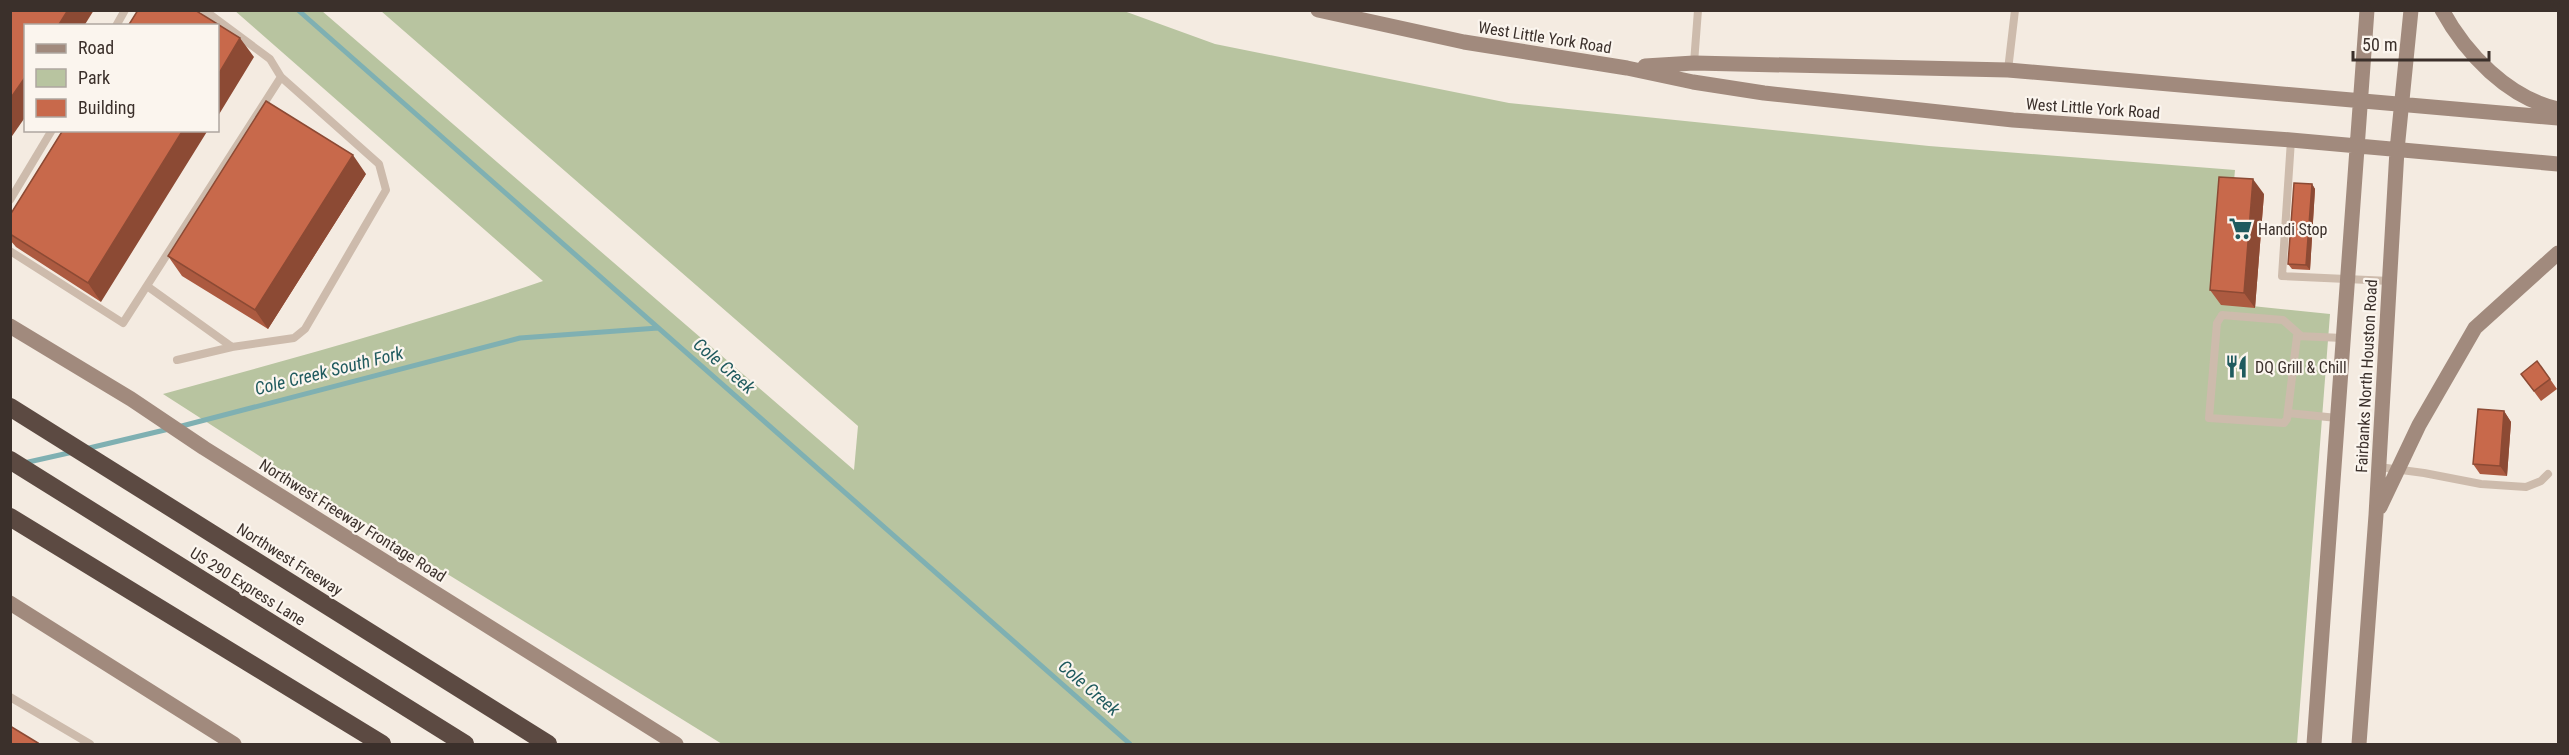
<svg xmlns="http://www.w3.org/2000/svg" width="2569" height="755" viewBox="0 0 2569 755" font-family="'Roboto Condensed',sans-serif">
  <rect width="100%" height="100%" fill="#f4ebe1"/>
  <!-- green -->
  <path fill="#b8c4a0" d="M234 10 322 11 854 470 858 426 381 11H1124L1215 44 1509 103 1929 146 2235 170 2223 303 2330 314 2297 744H722L331 502 163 394C291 359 418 324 543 281Z"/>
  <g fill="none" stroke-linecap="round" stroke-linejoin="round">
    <!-- stream -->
    <path stroke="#7fb0b2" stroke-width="5" d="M298 10 1130 744
      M178 427 520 338 658 328
      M85 449 169 429
      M24 463 73 452"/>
    <!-- lane -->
    <path stroke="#cdbbac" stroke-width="8" d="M116 26 125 10
      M1694 63 1698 10
      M2008 70 2015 10
      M2291 140 2282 276 2390 281
      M10 200 52 130
      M10 251 123 323 281 77 270 59 204 10
      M147 286 232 347 294 338 305 329 386 190 379 164 281 77
      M2300 335 2283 320 2222 315 2217 323 2209 418 2284 423 2287 419 2297 336 2343 338
      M177 360 232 347
      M2288 413 2337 418
      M2379 467 2424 473 2481 484 2526 487 2541 481 2548 474
      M10 697 90 744"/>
    <!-- secondary -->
    <path stroke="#a18a7d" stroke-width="15" d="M1318 10 1464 42 1627 68 1693 82 1764 93 2013 120 2291 140 2558 164
      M2442 10C2466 54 2508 98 2558 109
      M1645 66 1694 63 2008 70 2558 118
      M10 326 131 399 204 448 676 744
      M2380 507 2419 425 2475 328 2558 253
      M10 603 234 744
      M2314 744 2367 10
      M2359 744 2376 515 2397 150 2411 10"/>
    <!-- highway -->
    <path stroke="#5c4a42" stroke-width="18" d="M10 407 548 744
      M10 460 465 744
      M10 517 382 744"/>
  </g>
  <!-- wall -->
  <path fill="#ac5a40" d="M63 130 101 302 16 247 10 240V215Z
    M366 174 268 329 182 276 168 256Z
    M2312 184 2315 189 2310 270 2292 269 2288 264Z
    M2264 194 2255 308 2221 305 2210 290Z
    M2521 374 2550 379 2557 389 2541 401Z
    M2504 411 2511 422 2507 476 2480 474 2473 464Z"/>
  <!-- shaded-wall -->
  <path fill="#8c4a34" d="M68 10H94L84 26H58Z
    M240 38 254 57 218 116V75Z
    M26 76V116L10 139V99Z
    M183 130H208L101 302 88 283Z
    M353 155 366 174 268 329 255 310Z
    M2253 179 2264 194 2255 308 2244 293Z
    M2312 184 2315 189 2310 270 2306 265Z
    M2504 411 2511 422 2507 476 2500 466Z"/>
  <!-- building -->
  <path fill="#c8694b" stroke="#8c4a34" stroke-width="1.5" d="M10 10H68L58 26H26V76L10 99Z
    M138 10H195L240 38 218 75V26H128Z
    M266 101 353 155 255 310 168 256Z
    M63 130H183L88 283 10 234V215Z
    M2219 177 2253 179 2244 293 2210 290Z
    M2294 183 2312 184 2306 265 2288 264Z
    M2537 361 2550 379 2534 391 2521 374Z
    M2478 409 2504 411 2500 466 2473 464Z
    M10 726 38 743 37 744H10Z"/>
  <!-- icons -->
  <defs>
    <symbol id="supermarket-bare" viewBox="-9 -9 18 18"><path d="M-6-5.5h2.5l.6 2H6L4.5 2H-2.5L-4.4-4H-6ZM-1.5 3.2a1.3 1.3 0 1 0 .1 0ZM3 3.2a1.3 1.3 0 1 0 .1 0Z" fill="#1f5a5e" stroke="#fbf5ee" stroke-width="2.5" paint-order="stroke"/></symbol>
    <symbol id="restaurant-bare" viewBox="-9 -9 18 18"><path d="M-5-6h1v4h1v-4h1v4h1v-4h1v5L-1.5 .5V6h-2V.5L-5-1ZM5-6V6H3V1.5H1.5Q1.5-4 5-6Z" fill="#1f5a5e" stroke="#fbf5ee" stroke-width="2.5" paint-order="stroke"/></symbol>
  </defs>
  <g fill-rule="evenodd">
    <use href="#supermarket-bare" x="2224" y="212" width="33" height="33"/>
    <use href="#restaurant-bare" x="2220" y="350" width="33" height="33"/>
  </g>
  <g text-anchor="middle" stroke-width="4.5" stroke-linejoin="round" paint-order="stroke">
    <!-- street labels -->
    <g font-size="16" fill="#3b302b" stroke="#fbf5ee">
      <text transform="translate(1545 37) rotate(9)" y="6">West Little York Road</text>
      <text transform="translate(2093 108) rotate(4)" y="6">West Little York Road</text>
      <text transform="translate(2366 376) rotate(-87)" y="6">Fairbanks North Houston Road</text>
      <text transform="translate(353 520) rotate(32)" y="6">Northwest Freeway Frontage Road</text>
      <text transform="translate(290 559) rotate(32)" y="6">Northwest Freeway</text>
      <text transform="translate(248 586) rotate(32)" y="6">US 290 Express Lane</text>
    </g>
    <!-- poi labels -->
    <g font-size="16" fill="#3b302b" stroke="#fbf5ee" text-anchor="start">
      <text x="2258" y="235">Handi Stop</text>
      <text x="2255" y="373">DQ Grill &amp; Chill</text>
    </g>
    <!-- water labels -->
    <g font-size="18" font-style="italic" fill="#1f5a5e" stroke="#fbf5ee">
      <text transform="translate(724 366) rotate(41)" y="6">Cole Creek</text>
      <text transform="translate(329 371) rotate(-14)" y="6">Cole Creek South Fork</text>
      <text transform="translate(1089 688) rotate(41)" y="6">Cole Creek</text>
    </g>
  </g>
  <!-- border -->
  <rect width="2569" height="755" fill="none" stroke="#3b302b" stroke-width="24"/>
  <!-- legend -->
  <rect x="24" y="24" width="195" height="108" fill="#fbf5ee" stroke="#aea6a0" stroke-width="1.5"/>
  <rect x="36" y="44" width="30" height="9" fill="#a18a7d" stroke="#aea6a0" stroke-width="1.5"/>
  <text x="78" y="54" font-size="18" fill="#3b302b">Road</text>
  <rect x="36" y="69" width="30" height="18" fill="#b8c4a0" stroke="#aea6a0" stroke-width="1.5"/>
  <text x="78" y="84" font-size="18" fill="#3b302b">Park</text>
  <rect x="36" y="99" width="30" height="18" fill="#c8694b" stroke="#aea6a0" stroke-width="1.5"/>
  <text x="78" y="114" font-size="18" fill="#3b302b">Building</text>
  <!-- scale -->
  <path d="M2353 51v9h136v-9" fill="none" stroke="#3b302b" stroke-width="3"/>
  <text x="2362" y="51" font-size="18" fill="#3b302b" stroke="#fbf5ee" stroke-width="4.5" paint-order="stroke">50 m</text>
</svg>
